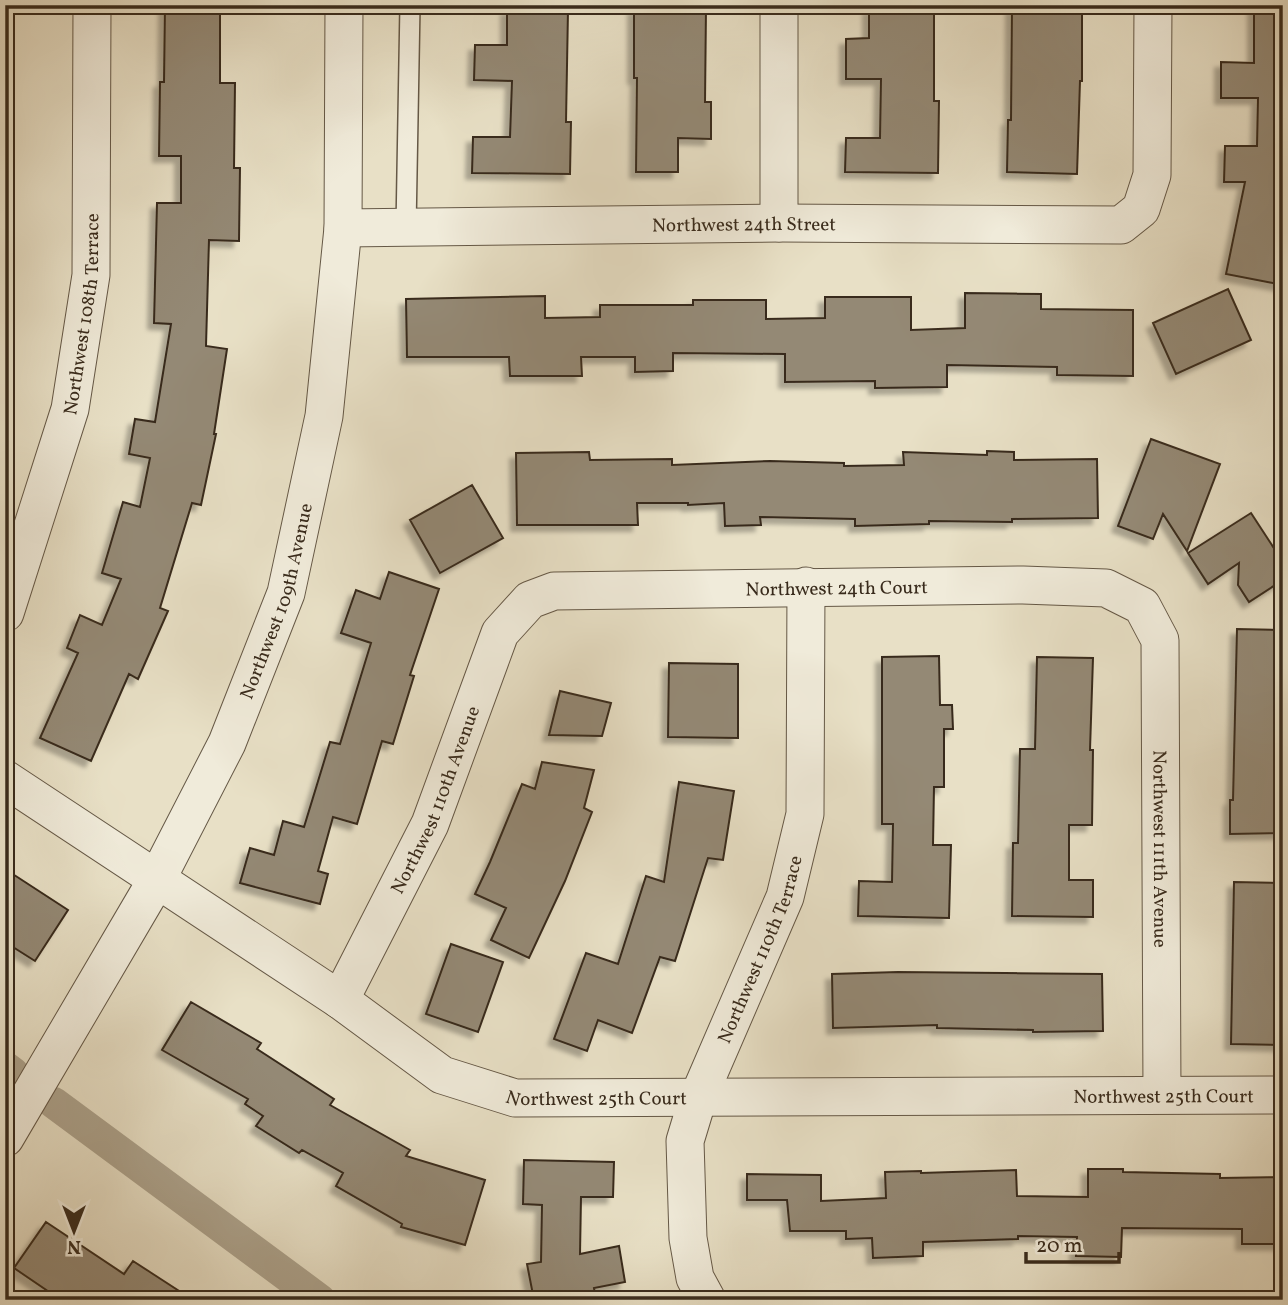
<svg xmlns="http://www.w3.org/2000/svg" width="1288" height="1305" viewBox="0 0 1288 1305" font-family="Vollkorn,serif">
  <defs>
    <filter id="shadow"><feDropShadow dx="-6" dy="6" stdDeviation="2" flood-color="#0004"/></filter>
  </defs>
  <rect width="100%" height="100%" fill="#e8e0c6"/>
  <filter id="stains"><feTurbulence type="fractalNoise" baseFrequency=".00286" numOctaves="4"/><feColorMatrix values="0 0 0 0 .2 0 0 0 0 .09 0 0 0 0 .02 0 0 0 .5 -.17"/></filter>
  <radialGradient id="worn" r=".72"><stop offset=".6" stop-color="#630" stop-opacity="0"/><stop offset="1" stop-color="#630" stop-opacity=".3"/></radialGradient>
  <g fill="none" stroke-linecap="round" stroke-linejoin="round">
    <!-- canal -->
    <path stroke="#aca28c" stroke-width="32" d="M5 1067 13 1073
      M54 1103 320 1300"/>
  </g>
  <!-- building -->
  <path fill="#948974" stroke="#392b1c" stroke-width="2" filter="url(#shadow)" d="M165 5H220V83H235L234 168H240L239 241 209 240 206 346 227 349 214 434H216L201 505 192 503 160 608 168 611 138 679 129 674 91 761 40 738 78 653 67 648 80 615 102 625 121 579 102 573 123 502 140 507 150 458 129 454 135 419 155 422 171 324 154 323 157 203H181V156H159L160 82H164Z
    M1254 5H1283V285L1226 274 1245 182H1224L1225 146H1257L1258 98H1221V62L1254 63Z
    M934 7V101H939L938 173 845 172 846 138H880L881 79H846V39L869 38V8Z
    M1012 7H1082V81H1080L1077 174 1007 172 1008 120H1011Z
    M634 8H706L705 102H711V139L678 138V172H636L637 78H634Z
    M507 9 568 10 566 122H571L570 174 472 173 473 137H510L512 81 474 80 475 45H507Z
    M1228 289 1251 340 1176 374 1153 323Z
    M965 293 1041 294V309L1133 310V376L1057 375V367L947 365V387L875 388V381L785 382V354L673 353V371L635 372V357H581L582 376H510L509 357H407L406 299 545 296V318L600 317V305H693V300H766V319L825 318V297H911V330L965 328Z
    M1151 439 1220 464 1187 551 1163 514 1153 539 1118 526Z
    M987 451 1014 452V460L1097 459 1098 518 1012 519V522L929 521V524L855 526V519L760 517 761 525 725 526 724 503 688 505V503H637L638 525H517L516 453 589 452 590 460 672 459V465L770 461 844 463V466L904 465 903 452 987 455Z
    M472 485 503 538 440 573 410 520Z
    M1251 513 1283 562V580L1249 602 1238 585 1239 563 1208 584 1188 553Z
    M389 572 439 589 410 675 414 676 393 744 382 741 357 824 333 817 318 871 328 874 320 904 240 883 250 848 274 855 283 821 304 827 330 742 340 744 371 643 341 633 356 590 380 599Z
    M1237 629 1283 630V833L1230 834V800H1233Z
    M939 656 940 705H952L953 729H944V787H934L933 845H951L949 918 858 916 859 881 892 882 893 824H882V657Z
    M1037 657 1093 658 1090 750H1093L1092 825H1069V880H1093V917L1012 916 1013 843H1018L1020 749H1035Z
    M669 663 738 664V738L668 737Z
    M560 691 611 703 602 736 549 735Z
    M542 762 594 770 584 808 592 812 565 881 529 958 491 940 506 908 475 894 490 862 522 784 535 789Z
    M679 782 734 791 723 860 708 858 675 961 660 957 632 1033 598 1020 587 1051 554 1039 586 953 618 964 646 876 664 882Z
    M5 869 68 910 35 961 5 942Z
    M1234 882 1283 883V1045L1231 1044Z
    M451 944 503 962 478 1032 426 1014Z
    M898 972 1102 974 1103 1031 1033 1032V1030L937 1028V1025L833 1028 832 974Z
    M191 1002 261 1043 257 1049 334 1099 330 1105 410 1150 406 1156 485 1180 465 1245 401 1227 402 1224 336 1186 343 1173 302 1150 299 1153 256 1126 263 1116 245 1104 248 1099 162 1050Z
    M524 1160 614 1162 613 1197H581L580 1254 619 1246 625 1282 594 1288 596 1300H534L527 1264 541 1262 542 1205 523 1204Z
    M1088 1169H1123V1172L1220 1174V1178L1283 1177V1244H1242V1229L1122 1228 1121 1257 1076 1256 1077 1237 1018 1236V1239L923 1242V1256L873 1258 872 1238 846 1239V1231H790L787 1200H747V1174L821 1175V1201L886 1198 885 1172 921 1171V1173L1016 1170 1017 1196 1088 1197Z
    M46 1222 124 1274 133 1261 193 1300H61L14 1268Z"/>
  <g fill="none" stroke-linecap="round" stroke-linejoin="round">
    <defs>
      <path id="service" d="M406 228 410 5"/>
      <g id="minor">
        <path d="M779 5V223"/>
        <path id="s1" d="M343 228 779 223 1121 225 1141 209 1152 175 1153 5"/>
        <path id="s2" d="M5 613 70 409 91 275 92 5"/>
        <path id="s3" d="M5 779 340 1000 442 1075 515 1098 1283 1095"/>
        <path id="s4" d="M340 1000 430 824 500 633 530 600 554 591 1023 585 1106 588 1142 606 1160 640 1162 1094"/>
        <path id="s5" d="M5 1138 156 881 227 743 286 593 324 416 343 228 344 5"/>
        <path id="s6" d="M707 1300 695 1278 688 1238 685 1141 698 1098 785 897 805 814 806 586"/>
      </g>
    </defs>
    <!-- service casing -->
    <use href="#service" stroke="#655846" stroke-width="22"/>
    <!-- minor casing -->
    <use href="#minor" stroke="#655846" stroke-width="39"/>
    <!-- service -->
    <use href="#service" stroke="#f0ebda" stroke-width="19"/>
    <!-- minor -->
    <use href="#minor" stroke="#f0ebda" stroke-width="37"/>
  </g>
  <g text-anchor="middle" stroke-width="5" stroke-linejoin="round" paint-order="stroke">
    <!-- street labels -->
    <g font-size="19" fill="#392b1c" stroke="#f0ebda">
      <text dy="7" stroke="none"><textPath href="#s1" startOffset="401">Northwest 24th Street</textPath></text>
      <text dy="7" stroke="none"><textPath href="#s2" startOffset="310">Northwest 108th Terrace</textPath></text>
      <text dy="7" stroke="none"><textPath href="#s4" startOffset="754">Northwest 24th Court</textPath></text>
      <text dy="7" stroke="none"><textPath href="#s5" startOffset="604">Northwest 109th Avenue</textPath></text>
      <text dy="7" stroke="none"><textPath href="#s4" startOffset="222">Northwest 110th Avenue</textPath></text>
      <text dy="7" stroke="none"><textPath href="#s4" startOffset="1311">Northwest 111th Avenue</textPath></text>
      <text dy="7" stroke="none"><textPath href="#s6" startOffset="369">Northwest 110th Terrace</textPath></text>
      <text dy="7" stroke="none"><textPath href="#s3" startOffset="686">Northwest 25th Court</textPath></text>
      <text dy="7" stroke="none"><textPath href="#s3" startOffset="1253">Northwest 25th Court</textPath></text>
    </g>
  </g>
  <!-- margin -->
  <rect width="1288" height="1305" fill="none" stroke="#e8e0c6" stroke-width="28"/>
  <rect x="7" y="7" width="1274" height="1291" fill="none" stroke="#392b1c" stroke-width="3.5"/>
  <rect x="14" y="14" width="1260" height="1277" fill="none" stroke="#392b1c" stroke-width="2"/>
  <!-- north arrow -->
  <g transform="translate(74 1231) rotate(180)" stroke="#f0ebda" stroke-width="5" paint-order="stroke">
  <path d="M0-5L12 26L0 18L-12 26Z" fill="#392b1c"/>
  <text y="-10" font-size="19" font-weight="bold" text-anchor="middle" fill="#392b1c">N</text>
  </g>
  <!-- scale -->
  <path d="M1026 1252v10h93v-10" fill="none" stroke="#392b1c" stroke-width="3.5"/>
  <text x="1036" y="1252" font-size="21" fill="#392b1c" stroke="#f0ebda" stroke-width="5" paint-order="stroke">20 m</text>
  <rect width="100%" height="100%" filter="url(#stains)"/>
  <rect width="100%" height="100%" fill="url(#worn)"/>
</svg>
